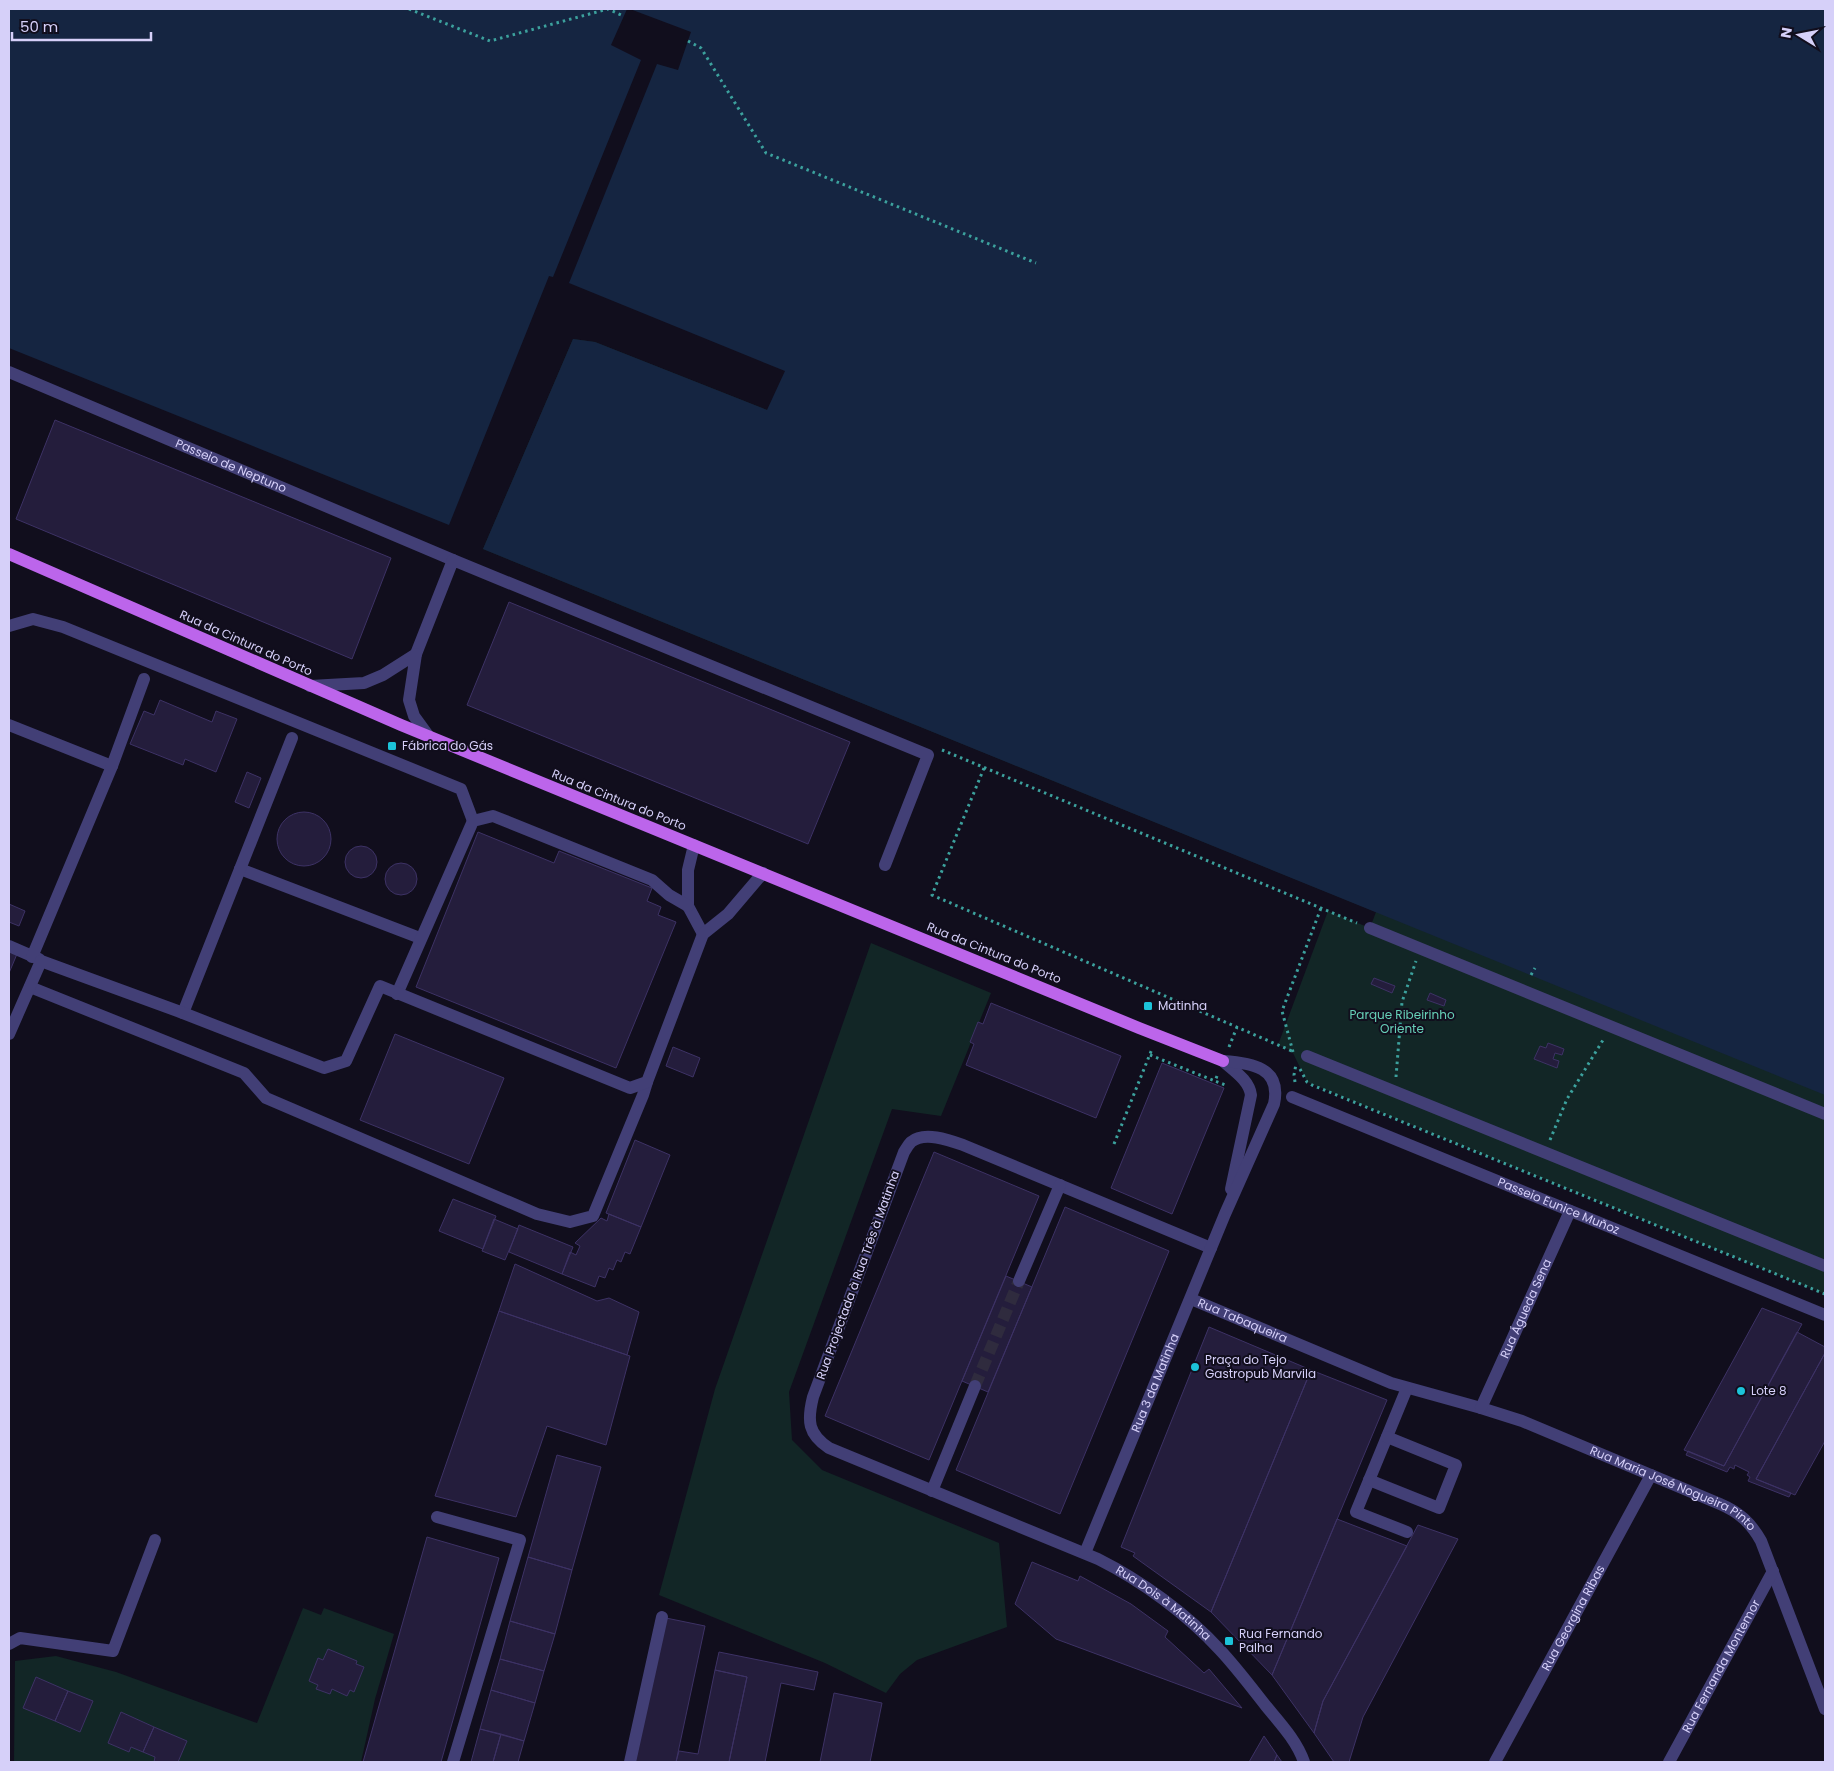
<svg xmlns="http://www.w3.org/2000/svg" width="1834" height="1771" viewBox="0 0 1834 1771" font-family="Poppins,sans-serif">
  <rect width="100%" height="100%" fill="#110e1d"/>
  <!-- green -->
  <path fill="#122626" d="M573 339 595 342 767 410 1825 744V1294L1307 1082 1292 1051 1278 1045 1328 911 1370 928 1376 912 483 549Z
    M871 943 991 993 941 1116 892 1109 789 1392 792 1440 822 1470 999 1543 1007 1627 917 1660 900 1674 886 1693 825 1663 659 1595 715 1389Z
    M303 1608 321 1615 324 1608 394 1634 375 1699 361 1762H14L15 1661 56 1656 116 1672 257 1723Z"/>
  <!-- water -->
  <path fill="#152541" d="M9 9H627L611 45 641 60 553 277 549 276 449 525 9 348Z
    M630 9H1825V1095L483 549 573 339 595 342 767 410 785 371 569 283 657 64 678 70 691 32Z"/>
  <!-- building -->
  <path fill="#241d3c" stroke="#3d3265" d="M55 420 391 558 352 659 16 519Z
    M509 602 850 742 808 844 467 705Z
    M160 700 212 722 216 711 237 719 216 772 185 759 183 765 130 744 144 711 154 715Z
    M247 772 261 778 249 808 235 802Z
    M277 839a27 27 0 1 1 54 0a27 27 0 1 1-54 0Z
    M478 832 554 863 559 851 652 888 647 901 661 907 658 915 676 922 616 1068 416 987Z
    M345 862a16 16 0 1 1 32 0a16 16 0 1 1-32 0Z
    M385 879a16 16 0 1 1 32 0a16 16 0 1 1-32 0Z
    M9 904 25 911 19 926 9 922Z
    M9 951 17 954 9 973Z
    M1374 978 1395 986 1392 993 1371 984Z
    M1430 993 1446 1000 1444 1006 1427 1000Z
    M991 1003 1121 1056 1096 1118 966 1065 974 1044 970 1042 978 1022 983 1024Z
    M395 1034 504 1078 469 1164 360 1120Z
    M1548 1043 1564 1049 1562 1055 1555 1053 1553 1059 1559 1061 1557 1068 1534 1059 1540 1046 1546 1048Z
    M673 1047 700 1058 693 1077 666 1066Z
    M1162 1063 1224 1088 1172 1214 1111 1188Z
    M635 1140 670 1155 641 1227 606 1213Z
    M934 1152 1039 1196 929 1460 825 1416Z
    M453 1199 496 1216 483 1249 439 1231Z
    M1065 1207 1169 1251 1060 1514 956 1470Z
    M609 1214 641 1227 630 1254 625 1252 621 1262 617 1260 613 1270 609 1268 605 1278 599 1276 595 1287 562 1274 570 1252 576 1255 580 1246 575 1243 601 1218 607 1221Z
    M494 1219 518 1229 505 1260 482 1251Z
    M519 1225 573 1247 562 1274 509 1252Z
    M515 1264 597 1301 609 1298 639 1312 627 1355 499 1311Z
    M1006 1276 1032 1287 988 1392 962 1381Z
    M1762 1308 1802 1324 1724 1466 1684 1450Z
    M499 1311 630 1356 606 1445 547 1426 516 1517 435 1496Z
    M1209 1327 1311 1370 1211 1612 1133 1556 1135 1553 1121 1547Z
    M1797 1332 1825 1347V1353L1756 1479 1791 1493 1789 1497 1748 1481 1750 1477 1747 1475 1749 1472 1735 1465 1734 1469 1730 1467 1727 1472 1686 1455 1688 1451 1724 1466Z
    M1825 1353V1441L1795 1495 1756 1479Z
    M1311 1370 1387 1400 1272 1675 1211 1612Z
    M557 1455 601 1467 572 1570 528 1557Z
    M1337 1519 1407 1546 1323 1701 1314 1733 1272 1675Z
    M1418 1525 1458 1539 1363 1717 1349 1762H1334L1314 1733 1323 1701Z
    M427 1537 499 1558 441 1762H363Z
    M528 1557 572 1570 555 1634 510 1621Z
    M1032 1562 1078 1581 1080 1576 1131 1604 1168 1631 1165 1637 1204 1673 1209 1669 1242 1708 1056 1639 1015 1604Z
    M666 1618 705 1626 676 1762H635Z
    M510 1621 555 1634 544 1671 500 1659Z
    M328 1649 357 1661 356 1664 364 1667 354 1692 350 1690 347 1696 332 1689 330 1694 316 1689 318 1685 309 1681 318 1658 323 1660Z
    M719 1652 818 1672 814 1690 781 1683 765 1762H729L747 1677 715 1670Z
    M500 1659 544 1671 535 1703 491 1690Z
    M715 1670 747 1677 729 1762H676L679 1751 698 1754Z
    M36 1677 68 1691 55 1721 23 1708Z
    M491 1690 535 1703 524 1741 480 1729Z
    M68 1691 93 1701 80 1732 55 1721Z
    M834 1693 882 1703 870 1762H820Z
    M121 1712 154 1727 143 1752 131 1747 129 1752 108 1743Z
    M154 1727 187 1741 178 1762H154L155 1757 143 1752Z
    M480 1729 501 1734 493 1762H471Z
    M501 1734 524 1741 518 1762H493Z
    M1264 1736 1277 1755 1274 1762H1249Z
    M1277 1755 1282 1762H1274Z"/>
  <g fill="none" stroke-linecap="round" stroke-linejoin="round">
    <!-- minor-tunnel -->
    <path stroke="#2f2b3e" stroke-width="12" stroke-dasharray="12 6" stroke-linecap="butt" d="M975 1386 1019 1281"/>
    <!-- path -->
    <path stroke="#3ca19d" stroke-width="3" stroke-dasharray="2.5 4" stroke-linecap="butt" d="M409 9 490 41 608 9 623 16
      M688 41 701 48 766 153 1036 263
      M942 750 1357 923
      M984 768 932 895 1292 1051
      M1531 975 1535 968
      M1229 1047 1237 1027
      M1293 1052 1282 1011 1321 908
      M1150 1055 1215 1081
      M1300 1069 1307 1082 1312 1085 1825 1294
      M1217 1076 1215 1081 1228 1086
      M1396 1077 1402 1002 1416 961
      M1295 1082 1294 1075 1296 1064
      M1550 1140 1567 1099 1603 1040
      M1114 1144 1152 1049"/>
    <!-- minor -->
    <g stroke="#423f76" stroke-width="12">
      <path id="s1" d="M9 372 453 560"/>
      <path d="M9 626 33 619 63 627 461 789 473 821"/>
      <path d="M416 654 453 560 928 755 885 865"/>
      <path d="M310 686 364 683 383 675 416 654 409 700 414 716 430 738"/>
      <path d="M9 725 112 766"/>
      <path d="M694 845 688 870V906L703 934"/>
      <path d="M240 869 420 938"/>
      <path d="M1370 928 1825 1114"/>
      <path d="M9 946 39 959"/>
      <path d="M32 957 112 766 144 679"/>
      <path d="M30 987 244 1073 266 1098 537 1214 570 1222 593 1216 643 1095 647 1082"/>
      <path d="M397 994 473 821 493 816 652 880 669 895 688 906"/>
      <path d="M183 1013 292 738"/>
      <path d="M9 1034 41 961 183 1013 324 1068 346 1061 380 986 630 1088 647 1082 703 934 728 914 763 873"/>
      <path d="M1307 1056 1825 1266"/>
      <path d="M1223 1061C1234 1071 1249 1080 1251 1095L1231 1189"/>
      <path id="s2" d="M1292 1097 1825 1315"/>
      <path id="s3" d="M1211 1248 963 1145C949 1140 924 1131 911 1142 908 1145 906 1149 904 1152L813 1397C807 1421 808 1434 829 1448L1098 1559C1142 1581 1187 1614 1220 1650 1236 1667 1251 1687 1266 1706 1280 1723 1297 1741 1304 1762"/>
      <path d="M1019 1281 1060 1185"/>
      <path id="s4" d="M1191 1299 1391 1383 1481 1408 1522 1421 1720 1504C1739 1512 1751 1523 1761 1541L1825 1709"/>
      <path d="M1407 1388 1356 1512 1407 1532"/>
      <path id="s5" d="M1481 1408 1570 1211"/>
      <path d="M1369 1480 1439 1508 1456 1465 1387 1437"/>
      <path d="M932 1491 975 1386"/>
      <path d="M437 1517 520 1540 453 1762"/>
      <path id="s6" d="M1085 1553 1225 1214 1274 1104C1282 1067 1251 1063 1223 1061"/>
      <path d="M9 1644 20 1638 113 1651 155 1540"/>
      <path d="M630 1762 662 1617"/>
      <path id="s7" d="M1495 1762 1651 1475"/>
      <path id="s8" d="M1669 1762 1773 1571"/>
    </g>
    <!-- major -->
    <path stroke="#bc65eb" stroke-width="12" d="M9 554 401 725 1139 1028 1223 1061"/>
  </g>
  <!-- markers -->
  <g fill="#1cc3d9" stroke="#110e1d" stroke-width="2">
    <rect x="387" y="741" width="10" height="10" rx="2.5"/>
    <rect x="1143" y="1001" width="10" height="10" rx="2.5"/>
    <circle cx="1195" cy="1367" r="5"/>
    <circle cx="1741" cy="1391" r="5"/>
    <rect x="1224" y="1636" width="10" height="10" rx="2.5"/>
  </g>
  <g text-anchor="middle" stroke-width="4" stroke-linejoin="round" paint-order="stroke">
    <!-- street labels -->
    <g font-size="12" fill="#d6d0f9" stroke="#110e1d">
      <text dy="4" stroke="none"><textPath href="#s1" startOffset="241">Passeio de Neptuno</textPath></text>
      <text transform="translate(246 643) rotate(24)" y="4">Rua da Cintura do Porto</text>
      <text transform="translate(619 800) rotate(22)" y="4">Rua da Cintura do Porto</text>
      <text transform="translate(994 953) rotate(22)" y="4">Rua da Cintura do Porto</text>
      <text dy="4" stroke="none"><textPath href="#s2" startOffset="288">Passeio Eunice Muñoz</textPath></text>
      <text transform="translate(858 1275) rotate(-70)" y="4">Rua Projectada à Rua Três à Matinha</text>
      <text dy="4" stroke="none"><textPath href="#s5" startOffset="109">Rua Águeda Sena</textPath></text>
      <text dy="4" stroke="none"><textPath href="#s4" startOffset="56">Rua Tabaqueira</textPath></text>
      <text dy="4" stroke="none"><textPath href="#s6" startOffset="184">Rua 3 da Matinha</textPath></text>
      <text dy="4" stroke="none"><textPath href="#s4" startOffset="519">Rua Maria José Nogueira Pinto</textPath></text>
      <text dy="4" stroke="none"><textPath href="#s3" startOffset="1025">Rua Dois à Matinha</textPath></text>
      <text dy="4" stroke="none"><textPath href="#s7" startOffset="164">Rua Georgina Ribas</textPath></text>
      <text dy="4" stroke="none"><textPath href="#s8" startOffset="109">Rua Fernanda Montemor</textPath></text>
    </g>
    <!-- poi labels -->
    <g font-size="12" fill="#d6d0f9" stroke="#110e1d" text-anchor="start">
      <text x="402" y="750">Fábrica do Gás</text>
      <text x="1158" y="1010">Matinha</text>
      <text x="1205" y="1364">Praça do Tejo<tspan x="1205" dy="14">Gastropub Marvila</tspan></text>
      <text x="1751" y="1395">Lote 8</text>
      <text x="1239" y="1638">Rua Fernando<tspan x="1239" dy="14">Palha</tspan></text>
    </g>
    <!-- park labels -->
    <g font-size="12" fill="#66cfb7" stroke="#110e1d">
      <text x="1402" y="1019">Parque Ribeirinho<tspan x="1402" dy="14">Oriente</tspan></text>
    </g>
  </g>
  <!-- border -->
  <rect width="1834" height="1771" fill="none" stroke="#d6d0f9" stroke-width="20"/>
  <!-- north arrow -->
  <g transform="translate(1799 35) rotate(280)" stroke="#110e1d" stroke-width="4" paint-order="stroke">
  <path d="M0-4L9 19L0 12L-9 19Z" fill="#d6d0f9"/>
  <text y="-8" font-size="14" font-weight="bold" text-anchor="middle" fill="#d6d0f9">N</text>
  </g>
  <!-- scale -->
  <path d="M12 32v8h139v-8" fill="none" stroke="#d6d0f9" stroke-width="2.5"/>
  <text x="20" y="32" font-size="15" fill="#d6d0f9" stroke="#110e1d" stroke-width="4" paint-order="stroke">50 m</text>
</svg>
